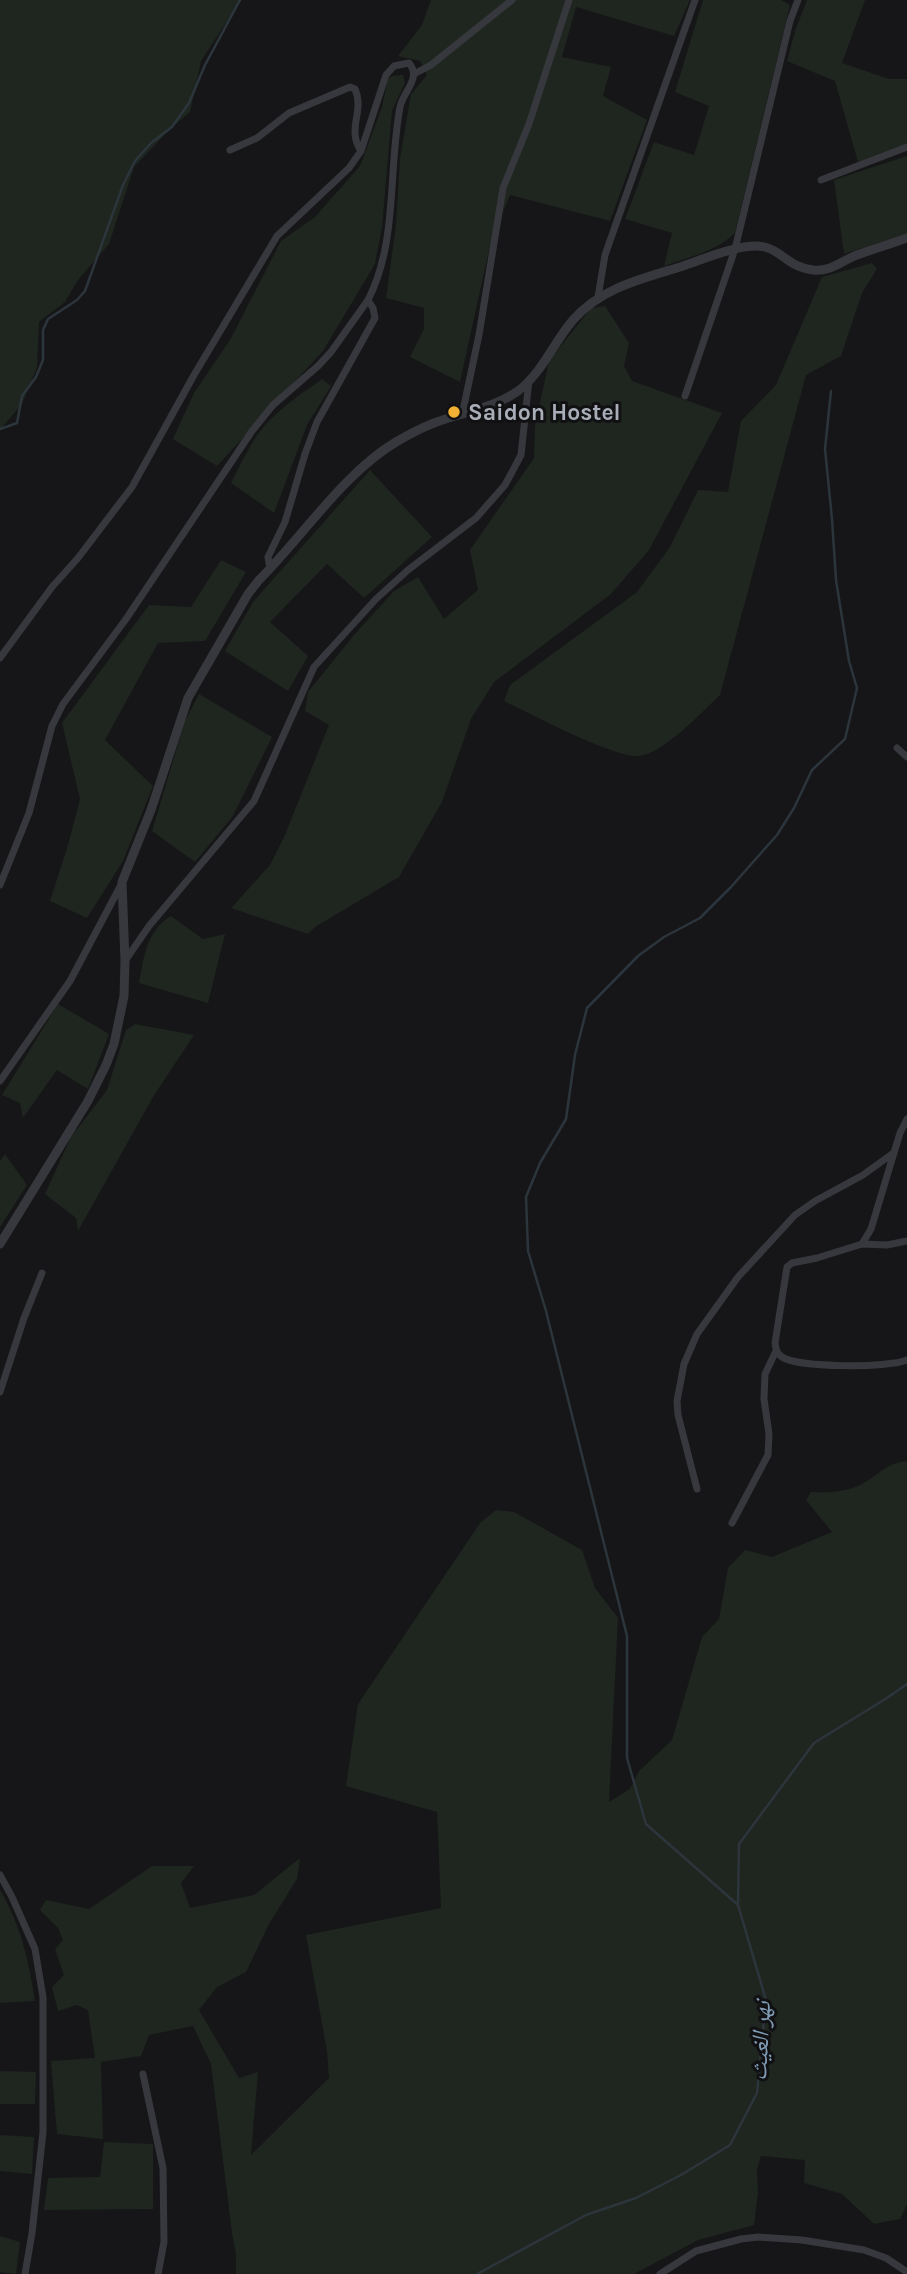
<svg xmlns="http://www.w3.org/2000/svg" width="907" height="2274" viewBox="0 0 907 2274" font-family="Karla,'Noto Naskh Arabic',sans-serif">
  <rect width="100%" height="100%" fill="#161618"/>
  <!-- green -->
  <path fill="#1e261f" d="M0 0H241L201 61 190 112 170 129 134 167 109 244 78 280 65 302 39 322 37 368 22 404 0 430Z
    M431 0H690L674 36 576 7 562 57 611 67 603 96 647 120 610 221 510 195 491 241 460 382 410 357 424 329V308L386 298 396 225 400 159 411 94 427 75 420 61 398 56 422 25Z
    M703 0H781L790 5 735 233C715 252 689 257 664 266L672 233 625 219 654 142 694 155 709 106 675 92Z
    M807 0H865L842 63 889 79H907V144L858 162 835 81 787 61 795 31Z
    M403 75 405 83 392 111 382 227 375 264 323 351 217 466 173 439 194 393 230 340 281 241 315 217 360 166 382 107 388 79 392 76Z
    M907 156V234L844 254 834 180Z
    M872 263 877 269 862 293 841 356 806 375 720 695C702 712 663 754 639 756 614 758 531 714 504 701L510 685 637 592 670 547 698 490 728 492 741 421 776 385 822 277Z
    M605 306 629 343 624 366 632 381 722 413 649 550 611 594 494 682 471 719 442 802 399 877 315 927 308 934 231 908 270 865 285 835 329 725 305 711 308 692 354 635 394 591 418 577 444 619 478 590 470 550 534 458 535 426 549 361 591 308Z
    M322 379 331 386 307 425 274 513 231 483C242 462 252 438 269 421 284 405 304 392 322 379Z
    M370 470 432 537 364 598 327 564 270 622 308 656 288 691 225 651 253 602Z
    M221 560 246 572 205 641 158 643 105 740 153 786 123 861 87 918 50 901 68 845 80 799 62 723 149 605 191 607Z
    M199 694 272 737 233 816 195 862 152 831 185 721Z
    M171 916 203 939 225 934 208 1003 139 983C144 957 146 931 171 916Z
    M58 1004 109 1034 88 1089 57 1070 23 1118 20 1103 2 1095Z
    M135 1024 194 1035 153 1097 78 1231 76 1218 45 1194 71 1137 107 1090 126 1030Z
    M5 1154 27 1185 0 1227V1161Z
    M907 1461V2204L900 2219 874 2224 842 2194 804 2183 805 2160 761 2156 757 2170 758 2193 754 2225 698 2240 634 2274H236V2254L232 2233 211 2064 193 2026 149 2035 141 2056 101 2062 103 2139 57 2134 51 2061 95 2058 88 2010 77 2005 58 2011 52 1987 64 1975 55 1949 63 1940 58 1928 40 1910 46 1900 89 1909 152 1866H194L181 1883 190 1908 254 1895 300 1858 297 1879 269 1924 246 1972 217 1987 199 2010 239 2078 258 2072 251 2155 329 2078 327 2051 306 1935 441 1908 437 1812 346 1786 358 1704 480 1523 496 1510 514 1512 582 1550 595 1588 618 1618 609 1802 630 1789 639 1771 672 1740 702 1637 719 1619 728 1568 745 1550 772 1557 832 1532 806 1500 811 1492C830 1493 851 1492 867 1481 883 1471 886 1464 907 1461Z
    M0 1890C21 1925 29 1962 35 2001L0 2003Z
    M0 2071 36 2072 35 2104H0Z
    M0 2135 34 2137 32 2174 0 2171Z
    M104 2142 153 2144V2209L44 2210 48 2178 100 2177Z
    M0 2236 20 2242 16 2274 0 2272Z"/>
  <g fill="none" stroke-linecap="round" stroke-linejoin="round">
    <!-- stream -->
    <path stroke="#2c353c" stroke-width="2.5" d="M0 429 17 423 22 396 36 377 43 360V330L48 319 77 300 85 291 123 185 135 161 151 143 172 127 189 103 205 65 240 0
      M738 1905 646 1824 627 1758V1636L546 1311 528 1251 526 1197 540 1163 566 1119 575 1055 587 1008 638 956 664 937 700 918 731 887 777 835 794 808 812 770 845 739 857 688 849 661 836 580 832 519 825 449 831 391
      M477 2274 586 2215 636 2198 681 2175 730 2145 757 2093 766 2000 738 1905 739 1844 814 1743 887 1698 907 1684"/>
    <!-- minor -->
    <path stroke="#37383d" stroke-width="7" d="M414 74 431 65 512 0
      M230 150 257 138 289 113 350 87 355 89C365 112 346 128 361 151
      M821 180 907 147
      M598 297 605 255 695 0
      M685 396 735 249 790 21 798 0
      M462 415 479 335 503 188 529 124 569 0
      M0 658 52 587 78 558 132 487 194 375 277 236 349 168 361 151 386 75 394 66 409 63C422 78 403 92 400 107 388 170 398 242 368 300
      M897 748 907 757
      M0 885 29 813 52 726 63 704 126 619 252 431 273 405 318 366 331 352 368 300 373 308 375 318 317 422 305 454 285 522 268 557 270 569
      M125 961 149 926 254 801 314 667 376 599 408 570 476 518 505 485 521 455 529 380
      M0 1081 70 981 122 883
      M907 1119 900 1133 871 1229 862 1244 817 1258 792 1263 787 1267 775 1343C776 1348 776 1353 782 1357 798 1368 889 1368 907 1360
      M862 1244 887 1245 907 1241
      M0 1392 24 1318 42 1273
      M697 1489 678 1415 677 1401 684 1364 697 1334 738 1277 795 1215 815 1201 863 1175 892 1154
      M732 1523 768 1455 769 1434 764 1399 765 1374 776 1351
      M0 1875 12 1897 35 1949 43 1997V2132L32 2233 25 2274
      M143 2074 163 2168 164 2242 158 2274
      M660 2274 696 2251 741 2239 758 2237 802 2240 864 2250 886 2258 907 2272"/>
    <!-- tertiary -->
    <path stroke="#37383d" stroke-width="9" d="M0 1244 88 1101 106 1065 114 1044 124 996 125 961 122 882 151 810 188 698 248 594 259 580C302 537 345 472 396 442 408 435 421 428 434 423 463 412 492 409 518 391 542 373 554 342 573 320 601 288 641 279 680 267 698 261 717 253 735 249 782 237 777 265 813 270 831 272 841 261 857 255 873 249 891 244 907 238"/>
  </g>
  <!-- markers -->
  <circle fill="#f2b134" stroke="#111113" stroke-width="2.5" cx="454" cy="412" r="7"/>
  <g text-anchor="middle" stroke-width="6" stroke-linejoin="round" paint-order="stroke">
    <!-- poi labels -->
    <g font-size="23" font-weight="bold" fill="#a8adb8" stroke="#111113" text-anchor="start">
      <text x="468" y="420">Saidon Hostel</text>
    </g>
    <!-- water labels -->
    <g font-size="24" font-style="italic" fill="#7f9bb3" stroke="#111113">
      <text transform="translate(760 2041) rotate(-87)" y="8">نهر الغيث</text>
    </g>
  </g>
</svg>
